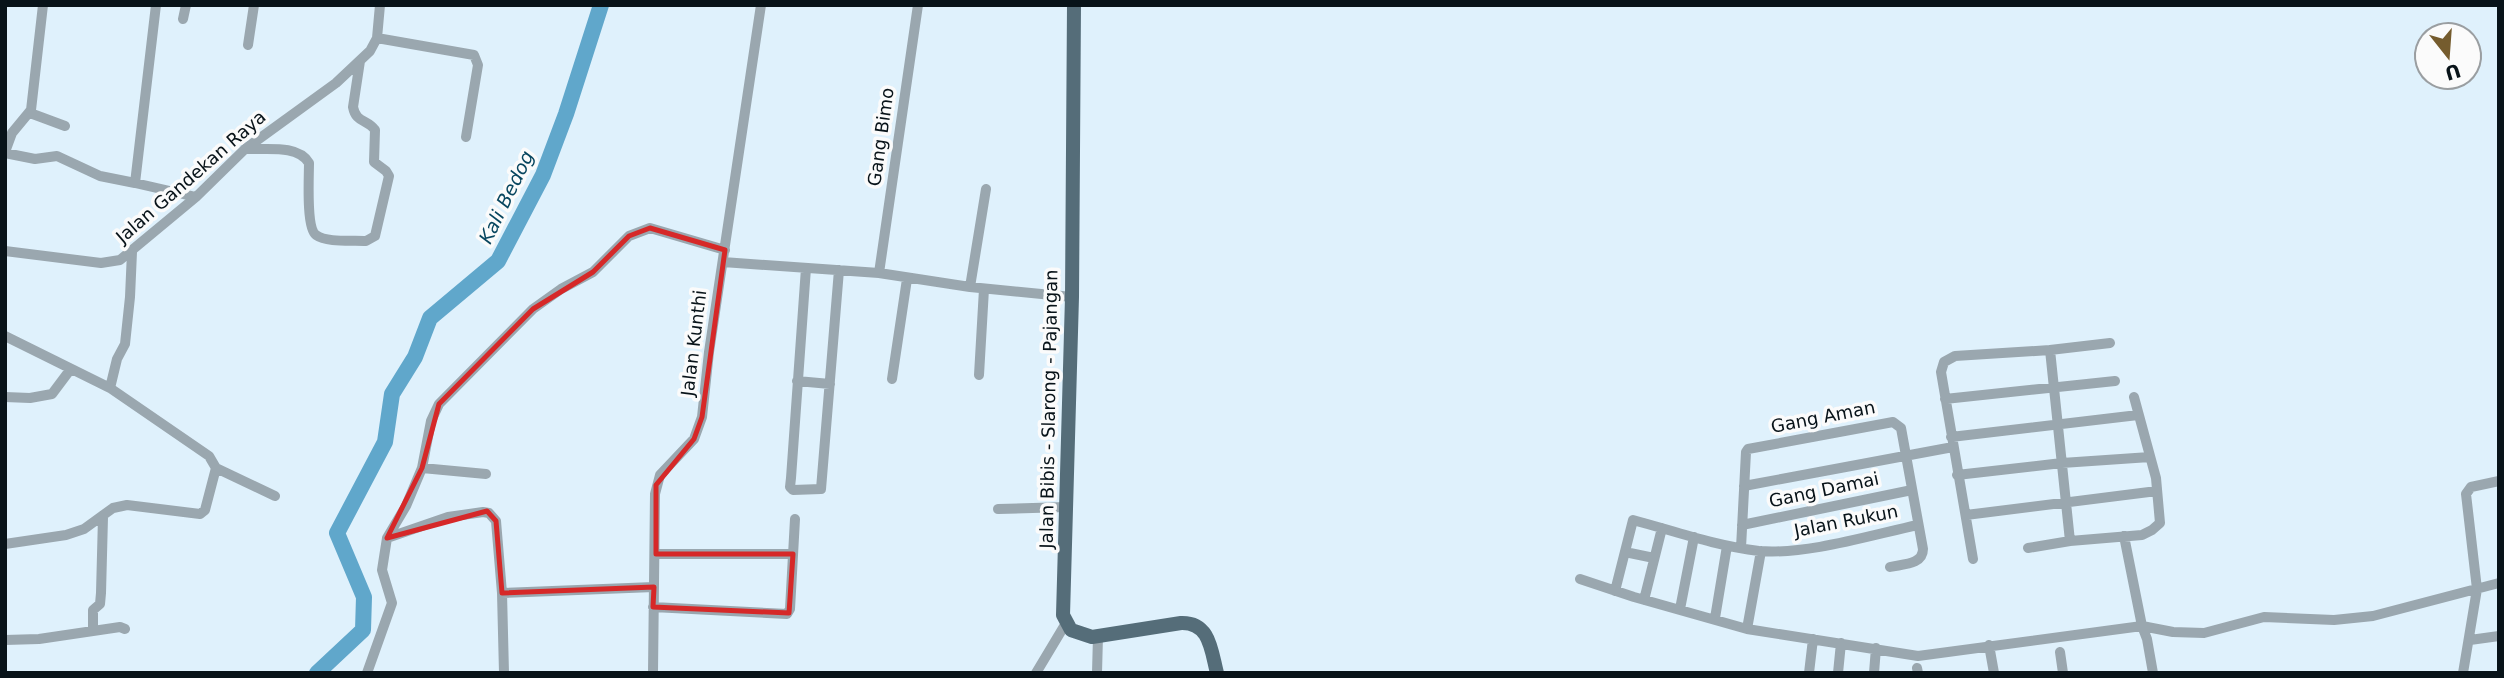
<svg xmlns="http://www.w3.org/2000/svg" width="2504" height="678" viewBox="0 0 2504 678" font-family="'DejaVu Sans',sans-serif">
  <rect width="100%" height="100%" fill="#dff1fc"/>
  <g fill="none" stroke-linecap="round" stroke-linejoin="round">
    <!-- river -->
    <path stroke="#60a7cb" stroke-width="16" d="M317 673 363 630 364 597 337 533 385 442 392 394 415 357 430 318 498 261 543 175 566 114 601 5"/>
    <!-- minor -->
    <path stroke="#9aa7af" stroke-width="10" d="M156 5 135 183 196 197
      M183 19 186 5
      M377 38 474 55 478 65 466 137
      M248 45 254 5
      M30 113 65 126
      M245 149C265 150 298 144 309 163 309 176 306 228 316 235 327 243 352 240 366 241L375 236 389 176 386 171 374 162 375 130C367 119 356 123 353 107L360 61
      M5 152 12 133 31 110 43 5
      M5 153 35 159 57 156 100 176 135 183
      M5 251 101 263 120 260 196 197 245 149 336 83 370 51 377 38 380 5
      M723 262 879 273 970 287 1072 297
      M806 268 791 478 790 487 793 490 821 489 839 270
      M879 273 918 5
      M970 287 986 189
      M5 336 110 388 209 456 216 468 205 510 200 514 127 505 113 508 84 529 66 535 5 544
      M2050 350 2110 343
      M979 375 984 289
      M892 379 907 279
      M797 381 830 384
      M110 388 117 359 125 344 130 297 132 252
      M5 397 30 398 52 394 70 370
      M1945 399 2115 381
      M1951 437 2138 415
      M216 468 275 496
      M422 468 486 474
      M1957 475 2062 463 2150 457
      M1744 486 1953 447
      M998 509 1066 507
      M1966 515 2157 491
      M1742 525 1912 490
      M387 538 448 517 483 512 489 513 496 521 502 593
      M1741 548 1746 452 1748 449 1893 422 1901 428 1923 549C1923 565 1902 564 1890 567
      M2028 548 2070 541
      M1625 552 1654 558
      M656 554H793
      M1973 559 1941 372 1944 362 1955 356 2050 350 2070 541 2142 535 2152 530 2160 523 2156 478 2134 397
      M1580 579 1634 597 1747 629 1918 656 2142 626 2124 536
      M1615 591 1633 520C1674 531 1716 546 1759 551 1807 555 1871 535 1918 525
      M1644 600 1662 528
      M653 607 787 614 790 609 795 519
      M1680 609 1694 537
      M1715 618 1727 546
      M2142 626 2173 632 2204 633 2264 617 2334 620 2373 616 2499 583
      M2142 626 2147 639 2153 673
      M1747 629 1761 551
      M93 631V610L100 604 101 593 103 517
      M5 640 39 639 120 627 125 629
      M2470 640 2499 636
      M1989 645 1994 673
      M2060 652 2063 673
      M1917 668 1918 673
      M367 673 392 603 382 570 387 538 406 506 422 468 431 421 439 404 533 309 561 289 593 272 629 236 650 228 725 250
      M504 673 502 593 654 587
      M653 673 655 494 660 475 694 439 702 417 709 352 761 5
      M1036 673 1066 623
      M1097 673 1098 636
      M1809 673 1813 639
      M1838 673 1841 643
      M1874 673 1876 648
      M2463 673 2477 589 2466 494 2471 487 2499 481"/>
    <!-- major -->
    <path stroke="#556d79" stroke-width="14" d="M1074 5 1072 297 1063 615 1071 630 1092 637 1181 623C1210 622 1211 650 1217 673"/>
  </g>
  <!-- marked area -->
  <path fill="none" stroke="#d62828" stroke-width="5" stroke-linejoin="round" d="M650 228 725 250 702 417 694 439 656 485V554H793L789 613 653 607 654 587 502 593 496 521 487 511 387 538 422 468 439 404 533 309 593 272 629 236Z"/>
  <g text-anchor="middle" stroke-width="7" stroke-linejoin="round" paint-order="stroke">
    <!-- street labels -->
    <g font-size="18" fill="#081319" stroke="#fbfbfb">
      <text transform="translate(881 137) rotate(-82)" y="6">Gang Bimo</text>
      <text transform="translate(191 177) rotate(-41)" y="6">Jalan Gandekan Raya</text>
      <text transform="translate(694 343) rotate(-83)" y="6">Jalan Kunthi</text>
      <text transform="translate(1049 409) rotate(-89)" y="6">Jalan Bibis - Slarong - Pajangan</text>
      <text transform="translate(1823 417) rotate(-11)" y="6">Gang Aman</text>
      <text transform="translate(1824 490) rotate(-12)" y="6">Gang Damai</text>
      <text transform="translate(1846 521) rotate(-11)" y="6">Jalan Rukun</text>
    </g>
    <!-- water labels -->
    <g font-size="19" font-style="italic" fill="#08465f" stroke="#fbfbfb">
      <text transform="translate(506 197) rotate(-64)" y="7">Kali Bedog</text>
    </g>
  </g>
  <!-- border -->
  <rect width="2504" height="678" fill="none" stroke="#081319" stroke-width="14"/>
  <!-- north arrow -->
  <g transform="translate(2448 56) rotate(163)"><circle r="33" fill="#fbfbfb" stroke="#9a9ea1" stroke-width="2"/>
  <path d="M0-5L12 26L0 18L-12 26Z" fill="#755c2e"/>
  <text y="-10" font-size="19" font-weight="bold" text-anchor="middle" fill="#081319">U</text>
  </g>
</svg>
